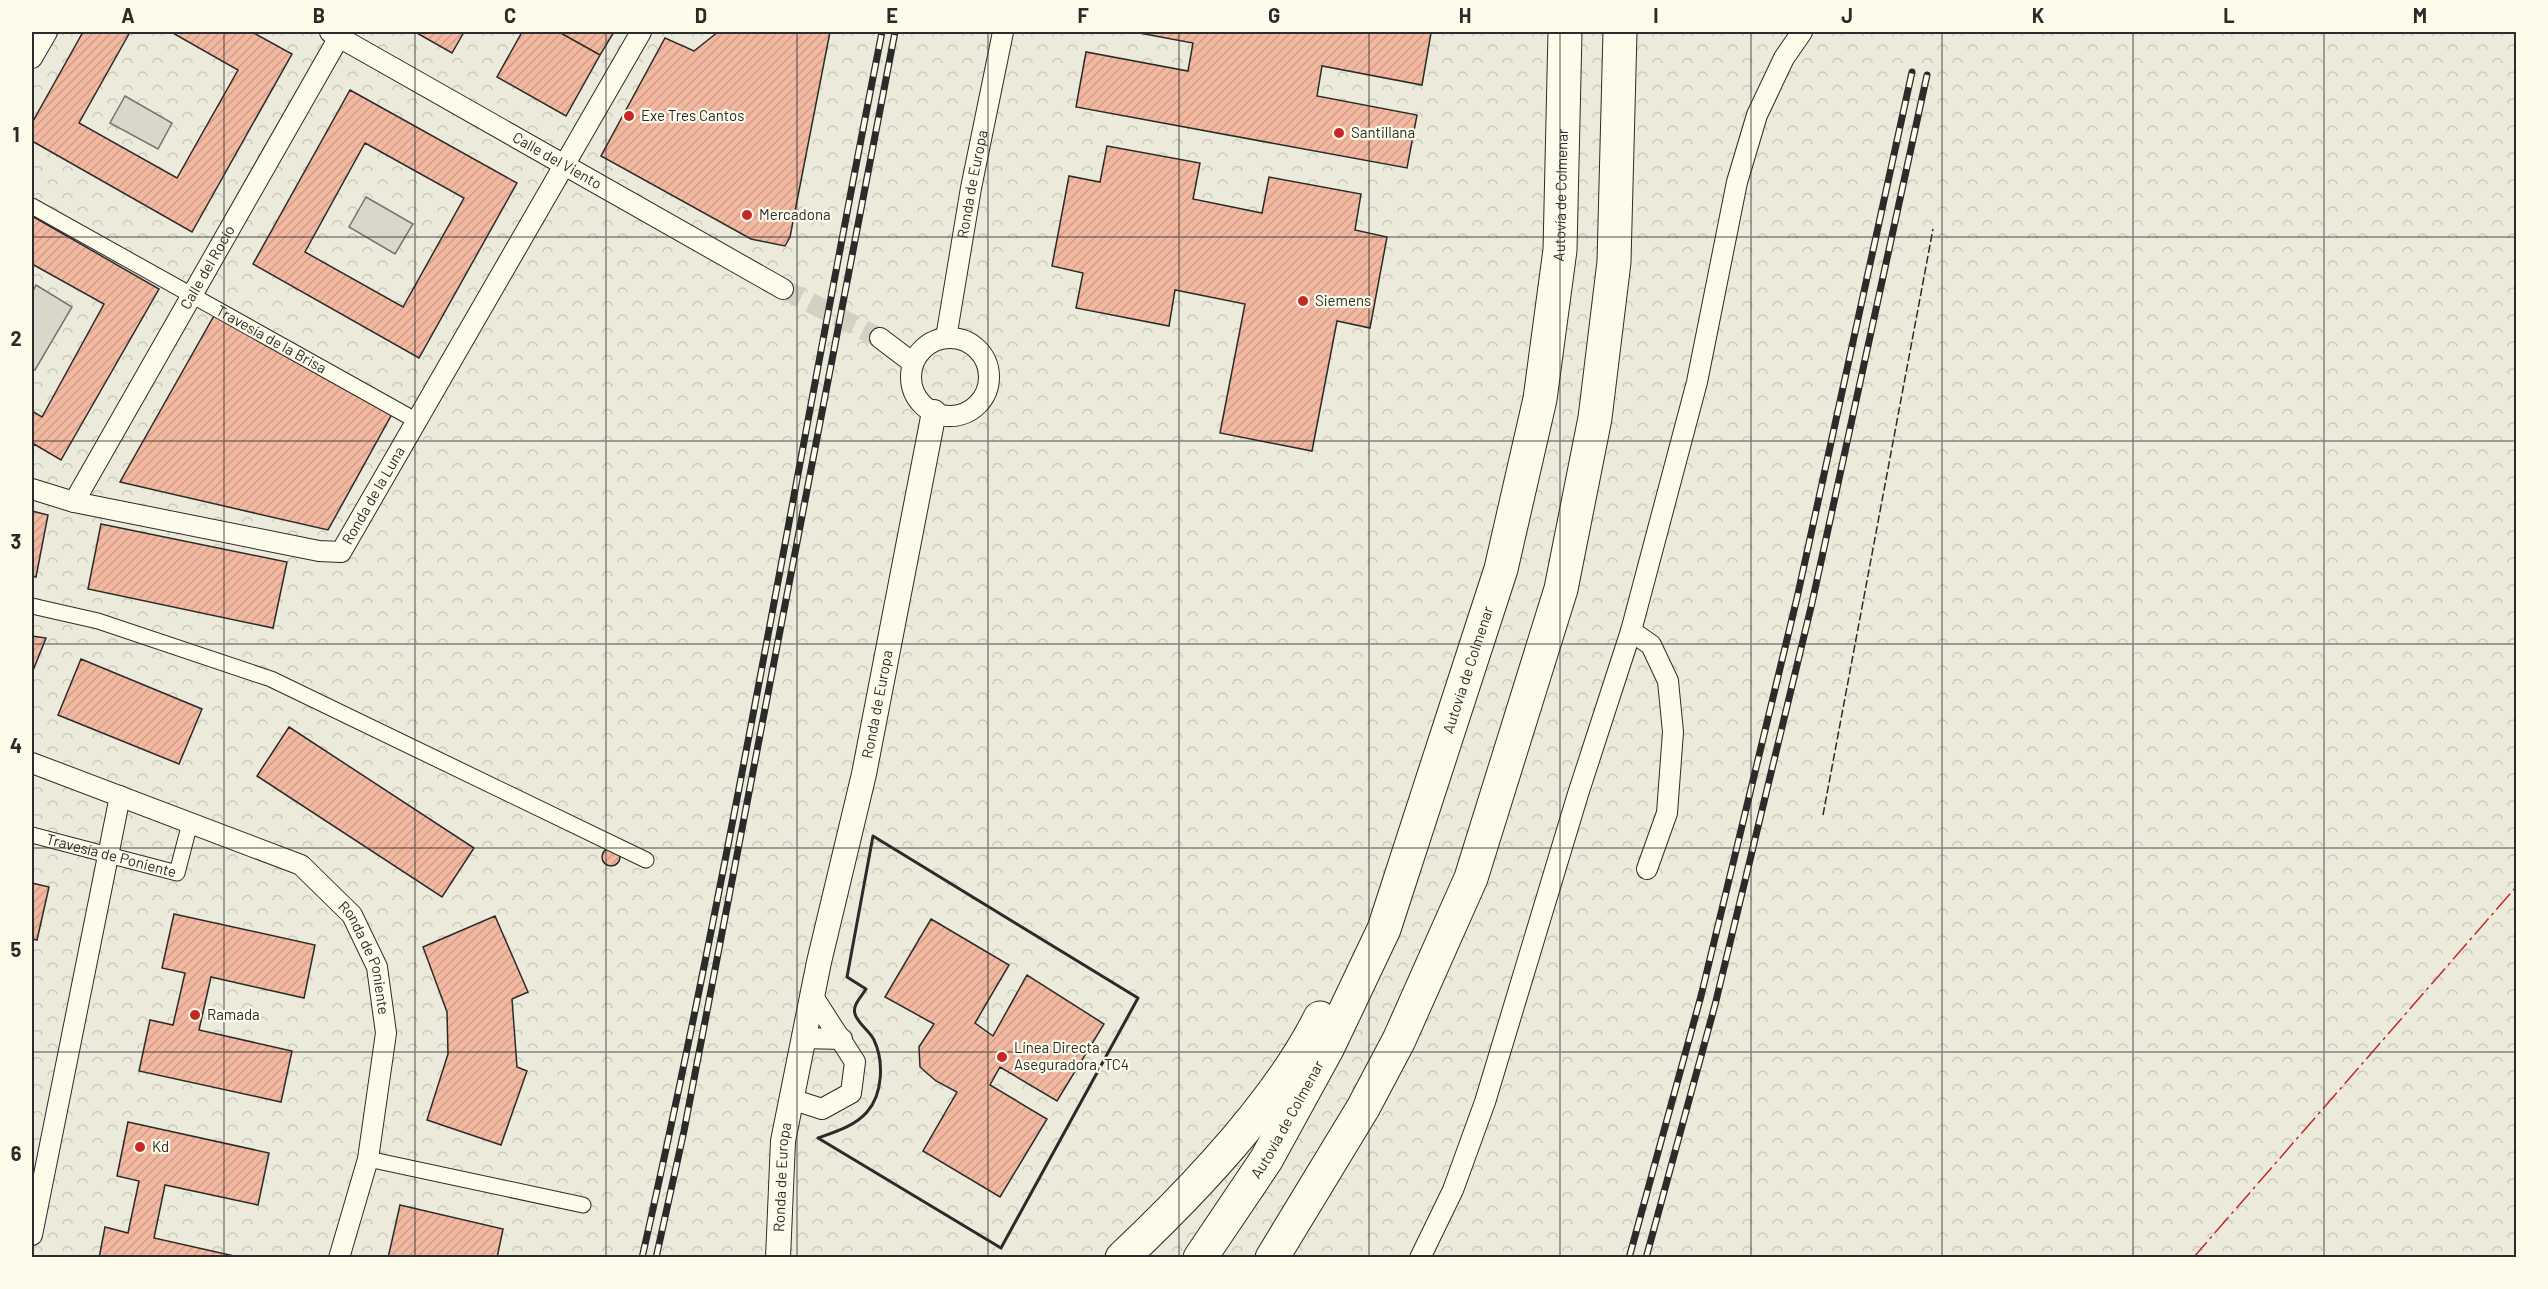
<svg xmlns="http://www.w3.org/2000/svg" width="2548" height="1289" viewBox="0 0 2548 1289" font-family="Barlow,sans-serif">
  <defs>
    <pattern id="forest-crowns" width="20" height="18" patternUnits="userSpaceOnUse" patternTransform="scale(1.5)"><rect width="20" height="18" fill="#ecebdb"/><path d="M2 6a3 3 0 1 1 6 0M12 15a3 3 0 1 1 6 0" fill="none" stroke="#cbcabc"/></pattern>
    <pattern id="building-hatch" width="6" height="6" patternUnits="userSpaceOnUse" patternTransform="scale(1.5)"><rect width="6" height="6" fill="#f2b8a0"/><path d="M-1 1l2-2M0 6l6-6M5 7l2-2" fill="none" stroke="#d09e8a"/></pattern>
  </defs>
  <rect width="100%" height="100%" fill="#fdfbea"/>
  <!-- forest -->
  <path fill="url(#forest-crowns)" stroke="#74746e" stroke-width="1.5" d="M32 32H2516V1257H32Z"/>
  <!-- water -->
  <path fill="#d8d7c9" stroke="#74746e" stroke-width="1.5" d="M125 96 172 123 158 149 110 123Z
    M366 197 413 224 395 254 349 227Z
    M36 285 72 307 35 370 32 368V293Z"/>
  <!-- building -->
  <path fill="url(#building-hatch)" stroke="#2b2b2b" stroke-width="1.5" fill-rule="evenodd" d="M83 32H130L79 123 177 178 238 70 171 32H252L292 54 192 232 32 141V123Z
    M415 32H464L452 53Z
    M522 32H559L600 55 566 116 497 77Z
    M559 32H614L600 55Z
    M718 32H830L790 237 785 246 751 239 601 156 665 38 694 51Z
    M1134 32 1431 33 1422 85 1322 66 1317 96 1417 115 1407 168 1076 107 1086 52 1188 71 1193 43Z
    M350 90 517 183 419 358 253 264ZM365 143 464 198 403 307 305 252Z
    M1107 146 1200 163 1193 199 1262 213 1269 177 1361 194 1355 230 1387 237 1370 328 1337 321 1312 451 1220 433 1245 304 1175 290 1169 326 1076 308 1083 273 1052 266 1069 176 1100 182Z
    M32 216 159 289 61 460 34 444 32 447V411L42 417 104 304 32 264Z
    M215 314 392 414 328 530 120 482Z
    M32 511 48 515 36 577 32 576Z
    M101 524 287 562 273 628 88 589Z
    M32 636 46 638 32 673Z
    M81 659 202 709 179 764 58 715Z
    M289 727 474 848 442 897 257 776Z
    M602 857a9 9 0 1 1 18 0a9 9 0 1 1-18 0Z
    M32 883 49 887 37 940 32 939Z
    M174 914 315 945 304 998 211 977 199 1030 292 1051 281 1102 139 1071 150 1020 173 1025 185 973 162 968Z
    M495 916 528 992 512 999 517 1067 527 1071 501 1145 427 1120 448 1054 447 1012 423 947Z
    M931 919 1009 965 975 1023 993 1036 1027 975 1104 1024 1057 1101 1000 1067 990 1085 1047 1119 1000 1197 923 1151 957 1092 936 1081 920 1067 919 1047 934 1024 885 997Z
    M128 1122 269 1153 258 1205 165 1185 154 1238 243 1258H99L105 1227 128 1233 139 1181 117 1176Z
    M400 1205 503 1229 497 1258H388Z"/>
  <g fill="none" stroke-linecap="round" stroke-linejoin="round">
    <!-- minor-tunnel -->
    <path stroke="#d3d1c4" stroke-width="20" stroke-dasharray="20 10" stroke-linecap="butt" d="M783 289 880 338"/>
    <defs>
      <g id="pedestrian">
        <path id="s1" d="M32 206 417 421"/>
        <path d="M32 606 98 621 271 679 646 860"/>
        <path id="s2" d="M32 835 177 873 190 823"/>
        <path d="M368 1159 583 1205"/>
      </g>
      <g id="minor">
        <path id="s3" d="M330 32 783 289"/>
        <path d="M32 58 47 32"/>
        <path d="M880 338 913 363"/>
        <path id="s4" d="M946 338 971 188 1003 32"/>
        <circle cx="950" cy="377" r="39"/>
        <path id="s5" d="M32 489 74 502 319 551 341 552 641 32"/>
        <path id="s6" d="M74 502 342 32"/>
        <path d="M1631 631 1651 645 1668 681 1673 732 1667 813 1647 869"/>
        <path id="s7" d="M32 763 301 865 352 915 377 967 386 1033 368 1159 339 1258"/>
        <path d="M803 1038 842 1039"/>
        <path d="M791 1099 822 1109 851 1093 855 1062 812 995"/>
        <path d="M32 1235 120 796"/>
        <path d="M1420 1258 1453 1190 1485 1102 1578 794 1631 631 1697 382 1737 182 1757 115 1784 58 1802 32"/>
      </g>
      <g id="tertiary">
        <path id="s8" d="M778 1258 783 1141 819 962 864 774 934 412"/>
      </g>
      <g id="motorway">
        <path d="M1122 1258C1192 1192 1277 1104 1320 1018"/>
        <path id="s9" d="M1200 1258 1266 1160 1328 1047 1384 929 1501 569 1540 399 1560 250 1565 32"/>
        <path d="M1272 1258 1363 1108 1399 1040 1471 878 1561 589 1595 418 1614 262 1620 32"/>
      </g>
    </defs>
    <!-- pedestrian casing -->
    <use href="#pedestrian" stroke="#2b2b2b" stroke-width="17"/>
    <!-- minor casing -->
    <use href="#minor" stroke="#2b2b2b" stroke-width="22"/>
    <!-- tertiary casing -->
    <use href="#tertiary" stroke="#2b2b2b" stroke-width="26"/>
    <!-- motorway casing -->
    <use href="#motorway" stroke="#2b2b2b" stroke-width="35"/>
    <!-- pedestrian -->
    <use href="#pedestrian" stroke="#fdfbea" stroke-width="15"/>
    <!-- minor -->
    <use href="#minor" stroke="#fdfbea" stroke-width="20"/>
    <!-- tertiary -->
    <use href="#tertiary" stroke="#fdfbea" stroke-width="24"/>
    <!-- motorway -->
    <use href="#motorway" stroke="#fdfbea" stroke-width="33"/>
    <defs>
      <path id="rail" d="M642 1258C734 851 801 440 882 32
        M656 1258 684 1131 895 32
        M1629 1258 1701 996 1797 598 1912 72
        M1646 1258 1715 1005 1812 603 1927 75"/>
    </defs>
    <!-- rail casing -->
    <use href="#rail" stroke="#2b2b2b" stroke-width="7"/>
    <!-- rail -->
    <use href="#rail" stroke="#fdfbea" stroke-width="4.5" stroke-dasharray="14" stroke-linecap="butt"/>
    <!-- fence -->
    <path stroke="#2b2b2b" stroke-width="1.5" stroke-dasharray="8 3" stroke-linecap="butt" d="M1823 815 1933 229"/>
    <!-- wall -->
    <path stroke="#2b2b2b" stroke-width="3" d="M873 836 1138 998 1001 1248 818 1138C835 1132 855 1126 867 1112 883 1094 884 1061 874 1040 870 1031 858 1024 855 1014 852 1005 862 996 866 989L847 977Z"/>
    <!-- power -->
    <path stroke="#c62828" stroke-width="1.5" stroke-dasharray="21 4.5 3 4.5" stroke-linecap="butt" d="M2193 1258 2516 887"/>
  </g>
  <!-- grid -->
  <path fill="none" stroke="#2b2b2b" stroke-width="1.5" stroke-opacity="0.55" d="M224 32V1258M415 32V1258M606 32V1258M797 32V1258M988 32V1258M1179 32V1258M1369 32V1258M1560 32V1258M1751 32V1258M1942 32V1258M2133 32V1258M2324 32V1258M32 237H2516M32 441H2516M32 644H2516M32 848H2516M32 1052H2516"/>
  <!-- markers -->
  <g fill="#c62828" stroke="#fdfbea" stroke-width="2">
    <circle cx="629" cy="116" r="6"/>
    <circle cx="1339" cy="133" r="6"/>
    <circle cx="747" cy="215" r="6"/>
    <circle cx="1303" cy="301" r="6"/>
    <circle cx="195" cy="1015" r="6"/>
    <circle cx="1002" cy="1057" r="6"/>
    <circle cx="140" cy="1147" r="6"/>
  </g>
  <g text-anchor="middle" stroke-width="4.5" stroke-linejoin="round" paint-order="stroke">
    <!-- poi labels -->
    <g font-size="15" fill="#2b2b2b" stroke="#fdfbea" text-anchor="start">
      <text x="641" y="121">Exe Tres Cantos</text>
      <text x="1351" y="138">Santillana</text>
      <text x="759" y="220">Mercadona</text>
      <text x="1315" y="306">Siemens</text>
      <text x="207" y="1020">Ramada</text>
      <text x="1014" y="1053">Línea Directa<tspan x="1014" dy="17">Aseguradora, TC4</tspan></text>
      <text x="152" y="1152">Kd</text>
    </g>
    <!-- street labels -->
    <g font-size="15" fill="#2b2b2b" stroke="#fdfbea">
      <text dy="5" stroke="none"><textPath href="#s3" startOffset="261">Calle del Viento</textPath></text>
      <text dy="5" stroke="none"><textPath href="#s4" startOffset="156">Ronda de Europa</textPath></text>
      <text dy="5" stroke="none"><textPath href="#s9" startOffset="1136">Autovía de Colmenar</textPath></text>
      <text dy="5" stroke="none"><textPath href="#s6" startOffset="270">Calle del Rocío</textPath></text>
      <text dy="5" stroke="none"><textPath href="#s1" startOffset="274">Travesía de la Brisa</textPath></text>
      <text dy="5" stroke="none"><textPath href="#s5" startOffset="381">Ronda de la Luna</textPath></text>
      <text dy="5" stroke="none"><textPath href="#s9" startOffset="650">Autovía de Colmenar</textPath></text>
      <text dy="5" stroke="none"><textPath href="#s8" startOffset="564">Ronda de Europa</textPath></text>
      <text dy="5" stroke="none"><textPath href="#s2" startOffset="82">Travesía de Poniente</textPath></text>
      <text dy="5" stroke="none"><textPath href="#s7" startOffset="404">Ronda de Poniente</textPath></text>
      <text dy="5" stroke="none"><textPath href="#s9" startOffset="164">Autovía de Colmenar</textPath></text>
      <text dy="5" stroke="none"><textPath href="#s8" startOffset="81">Ronda de Europa</textPath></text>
    </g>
  </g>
  <!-- border -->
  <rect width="2548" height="1289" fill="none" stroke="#fdfbea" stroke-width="66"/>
  <rect x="33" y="33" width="2482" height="1223" fill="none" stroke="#2b2b2b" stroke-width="2"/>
  <g font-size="20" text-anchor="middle" font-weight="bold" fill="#2b2b2b">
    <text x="128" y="23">A</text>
    <text x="319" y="23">B</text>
    <text x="510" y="23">C</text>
    <text x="701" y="23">D</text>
    <text x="892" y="23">E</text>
    <text x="1083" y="23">F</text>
    <text x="1274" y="23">G</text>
    <text x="1465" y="23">H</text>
    <text x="1656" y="23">I</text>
    <text x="1847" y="23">J</text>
    <text x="2038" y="23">K</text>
    <text x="2229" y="23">L</text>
    <text x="2420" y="23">M</text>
    <text x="16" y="142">1</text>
    <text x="16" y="346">2</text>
    <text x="16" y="549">3</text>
    <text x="16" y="753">4</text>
    <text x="16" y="957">5</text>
    <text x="16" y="1161">6</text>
  </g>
</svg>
